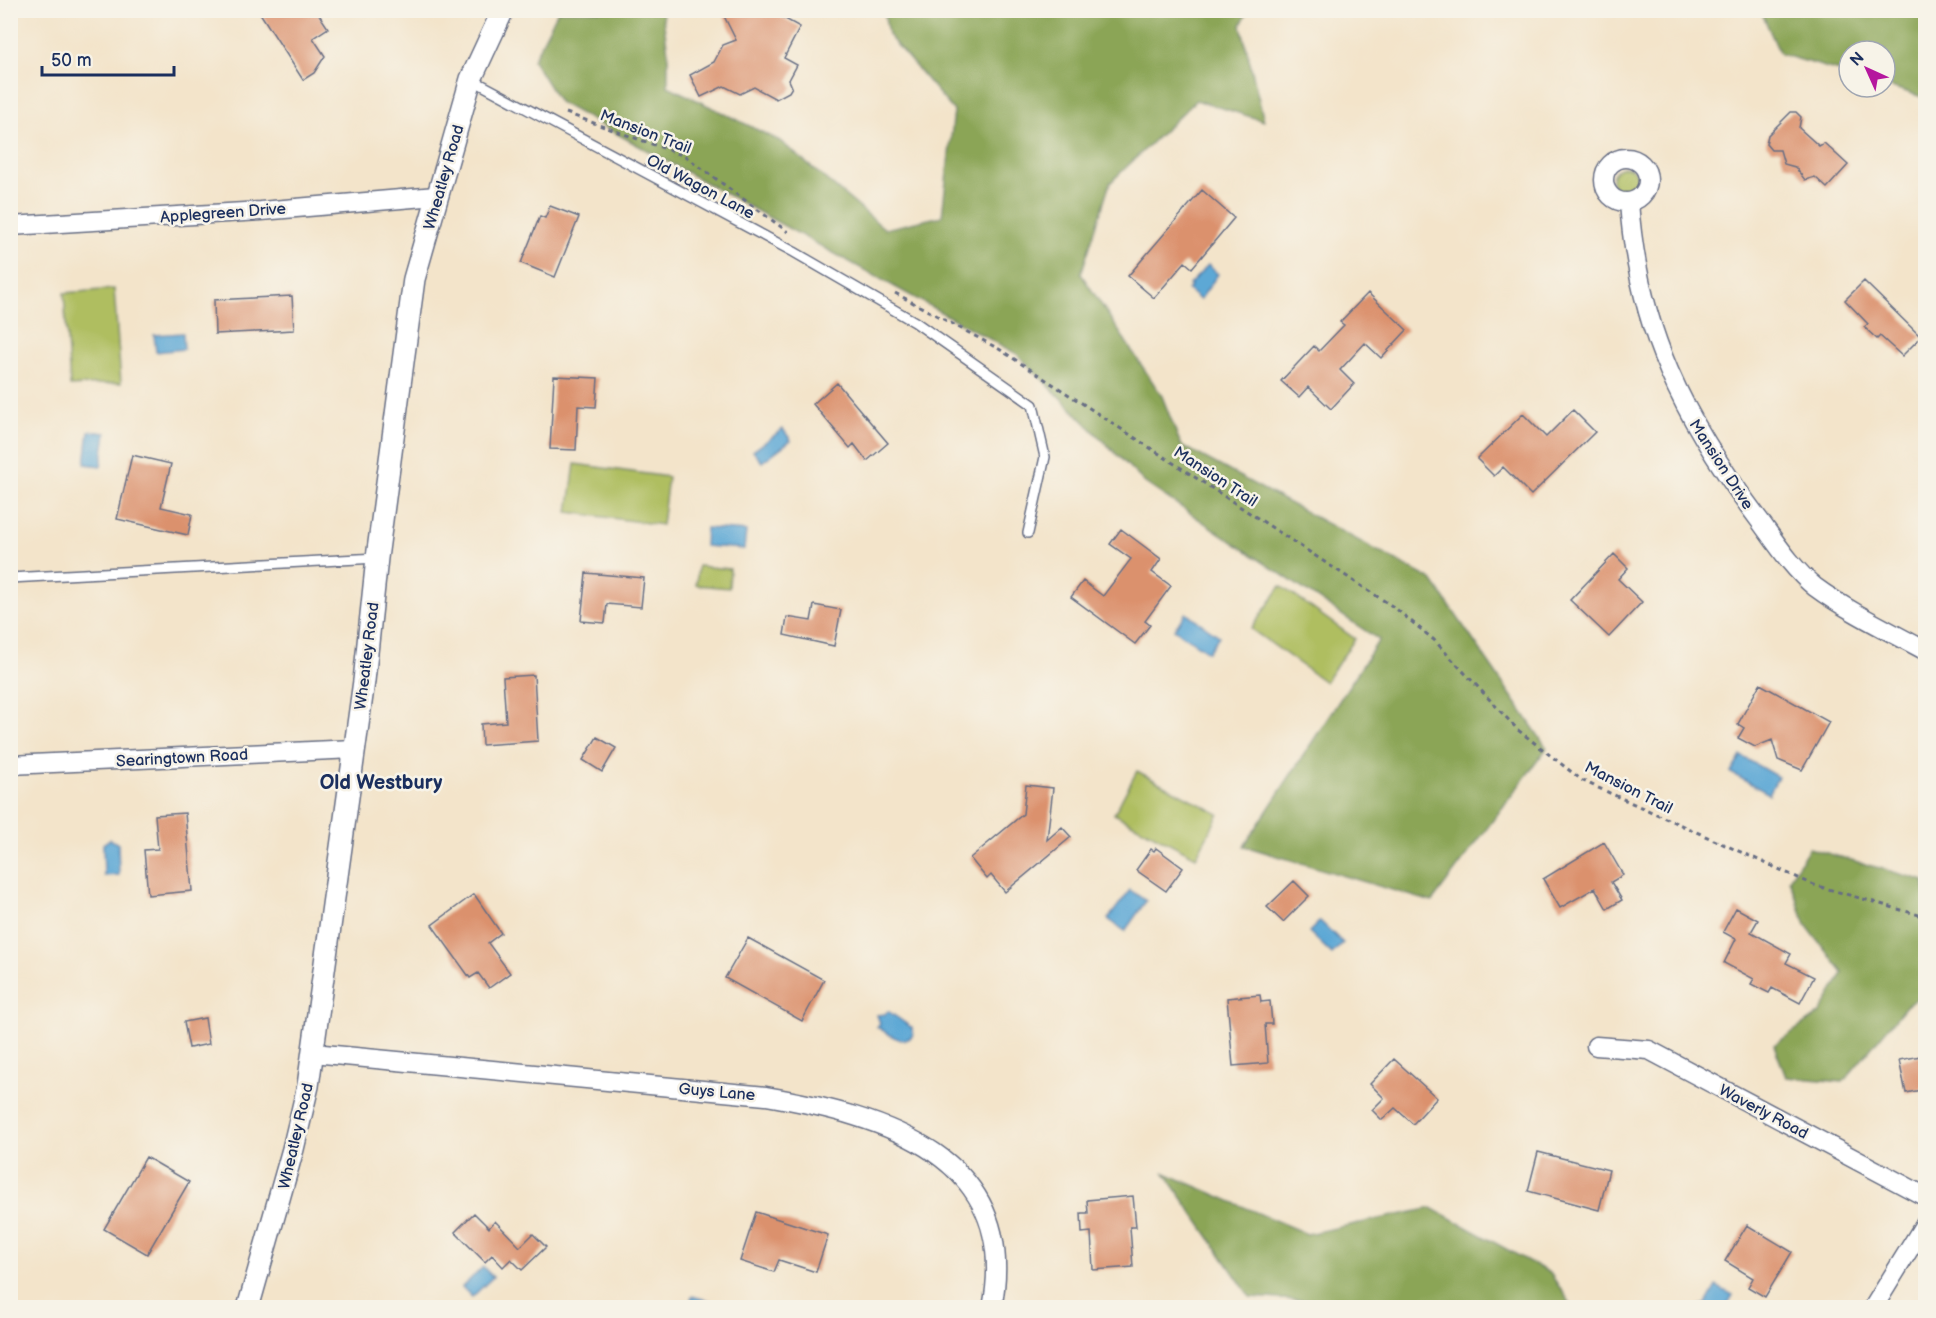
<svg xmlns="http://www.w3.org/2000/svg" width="1936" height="1318" viewBox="0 0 1936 1318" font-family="'Balsamiq Sans',sans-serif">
  <rect width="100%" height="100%" fill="#f7f3e8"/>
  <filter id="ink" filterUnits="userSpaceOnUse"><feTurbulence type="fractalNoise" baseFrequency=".0167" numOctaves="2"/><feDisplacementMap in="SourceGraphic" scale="12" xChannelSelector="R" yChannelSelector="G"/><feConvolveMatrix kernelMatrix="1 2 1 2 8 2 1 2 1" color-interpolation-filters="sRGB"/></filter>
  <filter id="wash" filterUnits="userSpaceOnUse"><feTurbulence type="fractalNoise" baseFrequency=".008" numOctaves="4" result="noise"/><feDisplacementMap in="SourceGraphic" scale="24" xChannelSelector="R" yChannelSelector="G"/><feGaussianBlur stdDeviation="1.35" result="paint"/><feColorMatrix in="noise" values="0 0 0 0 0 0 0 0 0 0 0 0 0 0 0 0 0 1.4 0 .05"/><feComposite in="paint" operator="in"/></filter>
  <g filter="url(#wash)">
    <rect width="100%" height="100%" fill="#f3e4ca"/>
    <!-- green -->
    <path fill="#afbe60" stroke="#65765f" stroke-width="1.5" d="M1612 180a13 13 0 1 1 26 0a13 13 0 1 1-26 0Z
      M114 289 121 383 70 386 64 293Z
      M575 464 668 477 662 525 568 512Z
      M698 566 730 569 729 588 696 585Z
      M1281 586 1355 639 1325 682 1251 629Z
      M1137 771 1219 814 1196 857 1114 814Z"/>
    <!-- forest -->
    <path fill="#8ba556" stroke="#536a5a" stroke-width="1.5" d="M558 11H662L668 52V86L780 141 885 229 942 216 954 111 888 35 884 11H1248L1241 25 1264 121 1196 100 1110 183 1081 274 1162 396 1181 445 1432 580 1547 748 1432 902 1244 846 1379 640 1145 483 1017 354 559 102 533 60Z
      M1761 11H1925V98L1885 85V51H1849V74L1780 54Z
      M1809 848 1925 881V993L1906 1006 1843 1082 1786 1077 1774 1045 1820 1013 1843 973 1806 925 1789 879Z
      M1165 1173 1307 1234 1432 1208 1550 1273 1573 1307 1422 1308 1250 1297Z"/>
    <!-- water -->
    <path fill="#5da8d5" stroke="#3c6c9a" stroke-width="1.5" d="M1208 265 1218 274 1200 300 1188 290 1191 287 1189 285Z
      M183 333 184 349 156 352 154 335Z
      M783 429 791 440 762 462 753 451Z
      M89 431 106 433 101 466 85 464Z
      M706 528 746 531 744 549 705 546Z
      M1186 613 1219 636 1208 652 1174 629Z
      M1741 756 1778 777 1769 794 1731 773Z
      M110 839 118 844 119 875 104 876 103 844Z
      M1130 890 1146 901 1125 931 1108 919Z
      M1320 921 1343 943 1332 954 1309 932Z
      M888 1011 912 1028 913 1035C903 1047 888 1033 877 1027L880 1023 877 1015 885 1014Z
      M483 1267 493 1277 472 1297 462 1287Z
      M1716 1286 1733 1295 1726 1307H1697L1706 1304Z
      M692 1296 727 1306V1307H689Z"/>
    <g id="blocks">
      <!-- building -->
      <path fill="#db916d" d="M258 10H316L328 28 313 38 325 56 314 73 303 80Z
        M721 10H769L800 27 784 58 797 65 789 80 792 87 789 92 776 99 754 87 740 94 724 86 701 97 690 75 714 62 723 45 736 40Z
        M1791 112H1796L1801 117 1799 128 1819 146 1824 143 1848 165 1827 188 1815 177 1805 180 1795 167 1784 164 1780 150H1771L1766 144 1768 135Z
        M1202 190 1234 218 1192 268 1185 262 1154 298 1128 276Z
        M550 206 579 217 555 277 521 263 540 216 545 218Z
        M1864 281 1921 337 1902 356 1880 336 1877 339 1864 327 1868 324 1845 300Z
        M1368 293 1407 330 1381 358 1365 343 1340 370 1354 384 1331 409 1308 387 1299 397 1281 381 1314 346 1319 351 1344 325 1340 322Z
        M292 296 294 330 215 334 214 300Z
        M554 376 598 378 596 407 578 406 576 450 550 449Z
        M837 383 888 443 867 461 854 444 850 448 813 404Z
        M1573 410 1595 432 1531 495 1503 467 1494 476 1477 459 1523 414 1546 437Z
        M132 455 171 464 161 507 192 514 188 535 117 519Z
        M1121 529 1161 559 1152 572 1171 586 1145 621 1150 625 1135 644 1071 597 1083 581 1103 596 1131 559 1110 544Z
        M1614 554 1628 568 1618 579 1642 602 1609 637 1570 600Z
        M586 573 644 578 641 607 607 604 605 623 581 621Z
        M814 605 841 610 834 646 784 635 787 617 811 621Z
        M534 675 538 741 482 745 481 724 506 722 503 677Z
        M1760 684 1829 722 1802 770 1778 760 1772 740 1755 747 1738 738 1744 728 1738 724Z
        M597 737 616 748 602 772 583 760Z
        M1026 785 1053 788 1047 840 1062 827 1071 837 1005 892 991 875 987 879 970 858 1023 814Z
        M185 813 192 891 148 895 144 850 158 849 155 815Z
        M1604 842 1623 875 1611 882 1622 900 1607 909 1595 888 1560 908 1543 879Z
        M1156 848 1183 868 1166 891 1136 870 1151 849 1154 851Z
        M1294 881 1309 896 1283 922 1267 907Z
        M474 894 501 933 488 943 510 973 489 988 478 973 470 978 432 925Z
        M1736 908 1758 920 1751 932 1791 954 1786 963 1814 977 1800 1003 1772 988 1769 993 1751 984 1754 979 1724 963 1736 939 1723 932Z
        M748 938 824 980 802 1021 725 978Z
        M1260 995 1261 1002 1270 1001 1272 1024H1265L1268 1063 1233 1066 1227 998Z
        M205 1018 209 1044 189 1048 184 1022Z
        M1926 1055V1089L1906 1093 1899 1060Z
        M1394 1059 1437 1098 1413 1124 1395 1108 1382 1120 1372 1110 1384 1098 1370 1084Z
        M1538 1152 1609 1170 1599 1210 1528 1191Z
        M146 1157 189 1182 147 1254 104 1229Z
        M1133 1196 1136 1227H1130L1133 1267 1093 1270 1091 1232 1082 1233 1081 1213H1088L1087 1200Z
        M756 1212 828 1235 816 1272 779 1260 774 1272 740 1261Z
        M474 1213 489 1228 495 1221 520 1247 533 1234 546 1247 522 1270 511 1259 503 1267 492 1255 485 1262 455 1232Z
        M1747 1225 1792 1252 1765 1297 1748 1287 1753 1278 1725 1261Z"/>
    </g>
  </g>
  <g filter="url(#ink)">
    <use href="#blocks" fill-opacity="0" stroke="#676e84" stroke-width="1.5"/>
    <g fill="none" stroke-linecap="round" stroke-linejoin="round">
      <defs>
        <path id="service" d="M471 79 794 252 915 322 1033 405 1045 457 1028 533
          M10 578 377 558"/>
        <path id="minor" d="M1604 180a22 22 0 1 1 44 0a22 22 0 1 1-44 0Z
          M1629 202C1638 330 1684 420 1760 521 1776 543 1793 569 1815 587 1846 610 1891 632 1926 651
          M10 226 261 211 436 196
          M10 765 354 749
          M1596 1046 1649 1050 1926 1197
          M313 1053 766 1096C883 1116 1022 1156 992 1308
          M1873 1308 1926 1222"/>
        <path id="tertiary" d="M248 1308 293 1149 308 1086 364 681 377 558 414 279 471 79 503 10"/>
      </defs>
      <!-- service casing -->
      <use href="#service" stroke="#676e84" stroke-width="12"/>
      <!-- minor casing -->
      <use href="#minor" stroke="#676e84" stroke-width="21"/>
      <!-- tertiary casing -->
      <use href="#tertiary" stroke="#676e84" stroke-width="24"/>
      <!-- path -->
      <path stroke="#676e84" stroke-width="3" stroke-dasharray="4.5 4.5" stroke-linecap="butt" d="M566 113 685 156 788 232
        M895 293 999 349 1395 608 1434 640 1518 730 1583 781 1814 885 1926 917"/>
      <!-- service -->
      <use href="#service" stroke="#fff" stroke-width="9"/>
      <!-- minor -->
      <use href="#minor" stroke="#fff" stroke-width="18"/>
      <!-- tertiary -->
      <use href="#tertiary" stroke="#fff" stroke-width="21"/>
    </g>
  </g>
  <g text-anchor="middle" stroke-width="5" stroke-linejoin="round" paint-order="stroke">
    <!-- street labels -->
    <g font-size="16" fill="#1b2f5e" stroke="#f7f3e8">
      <text transform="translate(646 131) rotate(21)" y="6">Mansion Trail</text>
      <text transform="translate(443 177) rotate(-74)" y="6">Wheatley Road</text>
      <text transform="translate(701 186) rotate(28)" y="6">Old Wagon Lane</text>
      <text transform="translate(223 212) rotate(-4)" y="6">Applegreen Drive</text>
      <text transform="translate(1722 464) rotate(57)" y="6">Mansion Drive</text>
      <text transform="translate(1216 476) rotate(33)" y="6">Mansion Trail</text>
      <text transform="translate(366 656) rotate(-83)" y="6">Wheatley Road</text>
      <text transform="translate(182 757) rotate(-3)" y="6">Searingtown Road</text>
      <text transform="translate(1629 787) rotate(27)" y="6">Mansion Trail</text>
      <text transform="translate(717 1091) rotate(5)" y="6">Guys Lane</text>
      <text transform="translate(1764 1111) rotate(28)" y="6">Waverly Road</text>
      <text transform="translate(295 1136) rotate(-77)" y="6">Wheatley Road</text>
    </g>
    <!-- quarter labels -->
    <g font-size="20" font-weight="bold" fill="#1b2f5e" stroke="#f7f3e8">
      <text x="381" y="789">Old Westbury</text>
    </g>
  </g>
  <!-- margin -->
  <rect width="1936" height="1318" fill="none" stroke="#f7f3e8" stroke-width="36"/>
  <!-- north arrow -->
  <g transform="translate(1867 69) rotate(315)"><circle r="28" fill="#f7f3e8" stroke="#9fa5b1" stroke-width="1.5"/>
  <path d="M0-4.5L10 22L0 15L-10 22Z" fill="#b5179e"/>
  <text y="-9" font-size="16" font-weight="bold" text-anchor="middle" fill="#1b2f5e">N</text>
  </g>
  <!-- scale -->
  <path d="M42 66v9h132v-9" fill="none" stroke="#1b2f5e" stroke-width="3"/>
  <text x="51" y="66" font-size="18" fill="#1b2f5e" stroke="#f7f3e8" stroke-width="4.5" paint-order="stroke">50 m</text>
</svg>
